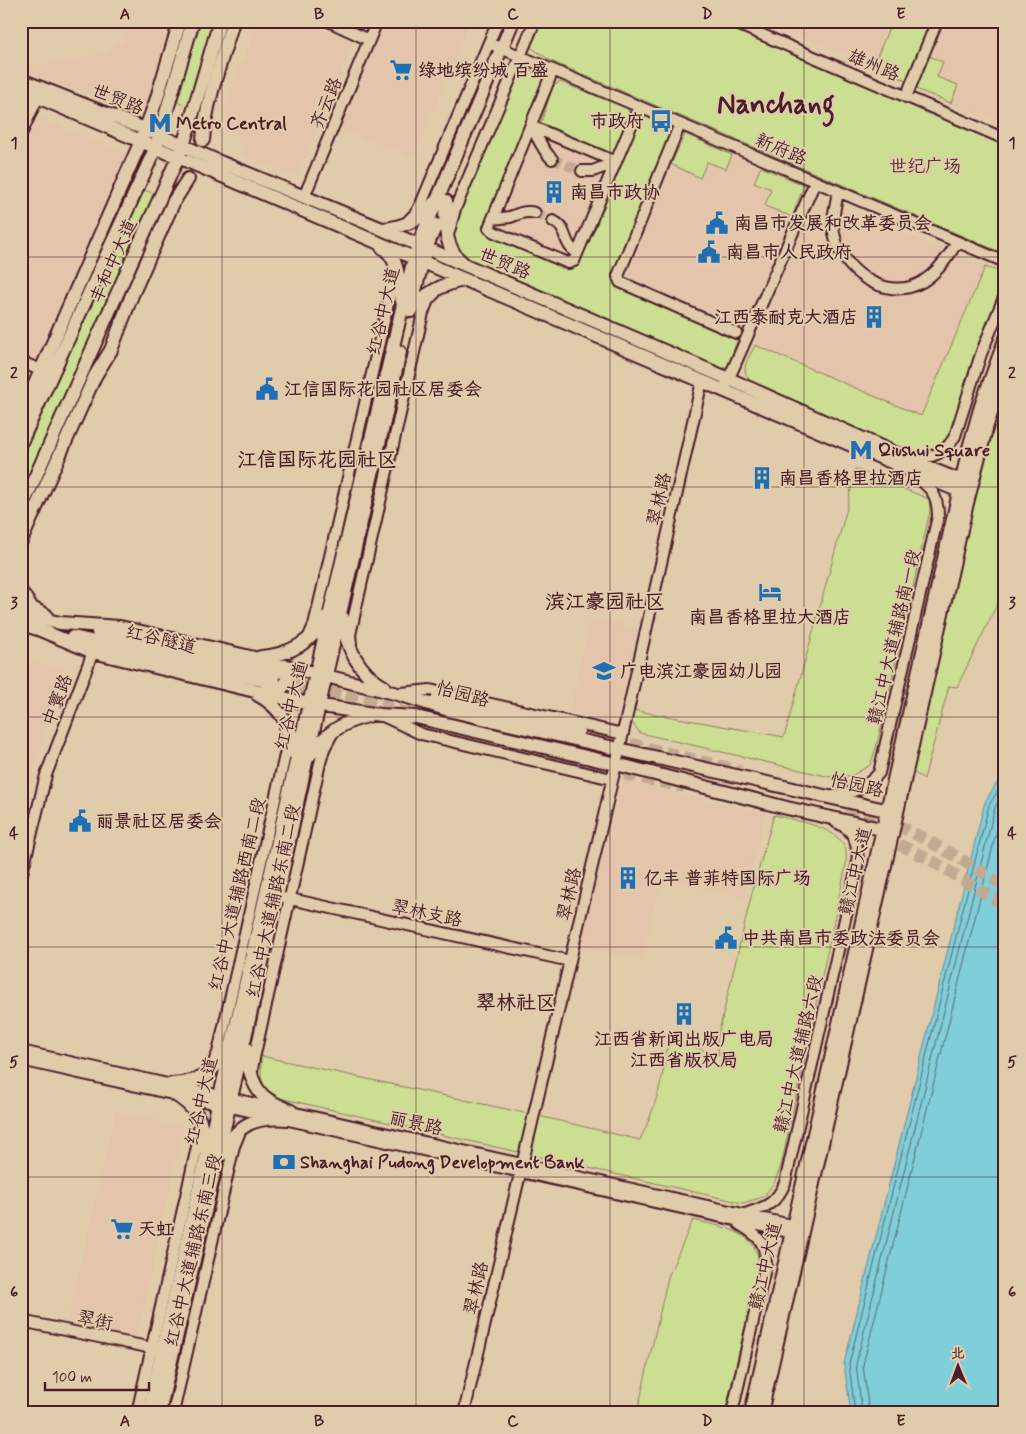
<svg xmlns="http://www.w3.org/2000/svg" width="1026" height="1434" viewBox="0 0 1026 1434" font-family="Mynerve,'LXGW WenKai TC',sans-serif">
  <rect width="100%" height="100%" fill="#e0cbaa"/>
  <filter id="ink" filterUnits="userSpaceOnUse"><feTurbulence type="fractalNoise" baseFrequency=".02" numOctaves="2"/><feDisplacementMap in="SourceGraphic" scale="10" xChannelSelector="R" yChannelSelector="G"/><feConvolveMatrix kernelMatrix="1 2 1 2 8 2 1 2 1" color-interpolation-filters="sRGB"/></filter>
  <g filter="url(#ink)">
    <!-- built -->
    <path fill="#e4c4aa" d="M134 21H176L147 116 21 69V59L39 66 102 54 126 39Z
      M260 21H300L353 44 296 177 246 156 224 107Z
      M382 21H470L414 157 338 127Z
      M764 21H892L873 66Z
      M943 21H1005V125L916 89Z
      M524 67 627 108 804 185 792 217 745 322 728 365 475 268 455 213Z
      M34 116 131 156 29 376 21 371V143Z
      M817 197 985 267 921 417 755 345Z
      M591 618 638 628 616 722 570 713Z
      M21 660 64 669 21 810Z
      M623 782 765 814 744 896 660 879 642 959 580 946Z
      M116 1112 183 1127 137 1336 68 1322Z"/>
    <!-- green -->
    <path fill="#ccde92" stroke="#8b7e5e" d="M199 21H213L188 105 181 104 176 101Z
      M539 21H716L1005 144V254L551 61 529 46Z
      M892 21H931L906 80 873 66Z
      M929 56 943 62 937 77 958 85 951 103 916 89Z
      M524 67 542 76V84L484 228 486 233 572 269 579 263 639 119 646 117 671 128 672 134 612 276 614 283 738 338 728 365 722 369 475 268 458 253 451 230 518 69Z
      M560 82 627 108 631 118 614 156 541 123 553 86Z
      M685 134 732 155 726 169 707 162 700 178 671 164Z
      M761 167 804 185 792 217 765 206 771 189 754 182Z
      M145 190 152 193 155 198 21 493V462L142 191Z
      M985 267 998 271 1005 286 987 327 951 436C942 447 931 452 917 455L751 382C739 367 748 361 755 345L921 416Z
      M1005 390V588L957 687 949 686 924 779 913 772 987 445Z
      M855 469 929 499 930 511 876 748 870 765 853 775 835 778 640 733 631 721 632 710 784 737 847 508Z
      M774 815C794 820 833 826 844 845 847 850 846 859 846 865L781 1166 774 1183 763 1197 743 1203 293 1101 279 1098 265 1090 261 1077V1056L543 1117 640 1140C656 1107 663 1079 668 1043L697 1048 719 1055 717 1040 752 893Z
      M693 1220C714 1225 750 1229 757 1254 759 1259 758 1265 758 1270L725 1413H637L668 1277Z"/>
    <!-- water -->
    <path fill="#7fcfda" stroke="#6a8994" d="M1005 770V1413H851L844 1364 985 802Z"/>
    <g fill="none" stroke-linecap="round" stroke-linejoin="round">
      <!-- shore -->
      <path stroke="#5f6571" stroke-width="1" d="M855 1413 849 1364 989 805 1005 780
        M862 1413 856 1364 995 807 1005 791
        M869 1413 863 1365 1002 810 1005 806"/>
      <!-- minor-tunnel -->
      <path stroke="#c2a991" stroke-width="10" stroke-dasharray="10 5" stroke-linecap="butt" d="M552 159 582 171
        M535 213 553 221"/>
      <!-- major-tunnel -->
      <path stroke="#c2a991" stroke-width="12" stroke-dasharray="12 6" stroke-linecap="butt" d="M277 673 404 702
        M275 683 409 713
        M578 731 725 767 740 772
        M572 763 684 787
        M847 806C902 822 956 856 1005 886
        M883 837 929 859 1005 905"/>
      <defs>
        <path id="minor" d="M328 21 369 40
          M730 21 1005 139
          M489 43 1005 262
          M553 70 489 228 494 232 568 263 574 261 639 107
          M906 97 937 21
          M680 124 618 276 620 282 736 333
          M21 134 38 97
          M552 159C542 150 538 137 531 126L616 162 593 171H582
          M838 191C836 205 831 220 834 233 840 270 886 303 922 282 938 272 948 258 957 242
          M304 197 377 21
          M493 219C498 218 504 218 510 217 519 214 525 210 535 213
          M409 220 416 213 421 204 498 21
          M553 221C565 226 563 235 569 245 571 248 574 251 577 254
          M449 232 455 209 535 21
          M21 362 41 370
          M726 385 815 182
          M910 459C930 458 945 455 955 436L981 354 1005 295
          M310 634 314 625 325 578 395 273
          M351 644 350 635 355 612 423 313 428 300 435 293
          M401 693 430 690 623 734
          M383 716 421 734 612 779
          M833 796C853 793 866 788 879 773L938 516C938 494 931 488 914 475
          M21 877 46 775 93 652
          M286 898 570 961
          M21 1051 800 1227
          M21 1060 798 1234
          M214 1062 218 1053 287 746 285 727
          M252 1072 253 1063 320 763 324 749 332 734
          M745 1214C766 1207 776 1204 785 1183L858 862C857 842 856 831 836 822
          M21 1321 157 1349
          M137 1413 199 1138V1127
          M173 1413 234 1146 239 1134
          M464 1413 616 764 702 381
          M732 1413 766 1264C766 1241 757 1235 739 1224"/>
        <path id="major" d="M21 80 145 129 222 163 377 227 729 379 926 467 969 484
          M21 90 966 494
          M203 140C206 100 222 60 233 21
          M446 201C444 221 444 249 463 263
          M382 229C401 228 423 219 434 203
          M382 247C400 259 398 281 402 301
          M411 306 426 248 436 225
          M411 311C423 294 444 283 465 280
          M21 416 141 141 156 101 180 21
          M21 442 156 147 193 21
          M21 509 183 146 220 21
          M21 541 95 376 111 350 132 295 174 201 188 179
          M21 592 32 608 46 615
          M21 614 60 623 120 627 242 655 398 694 452 711 894 812
          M343 618C345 646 359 673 384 687
          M21 624 38 629 93 652 309 704 380 715 416 717 616 764 787 808 890 831
          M98 632 276 673
          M73 637 275 683
          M261 657C289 655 312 642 326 617
          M267 689 282 688 287 682 286 671 276 667
          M258 695C280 706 294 730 295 754
          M437 700 578 731
          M310 755C325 734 343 721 368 716
          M246 1048C246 1056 248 1064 250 1071 257 1097 268 1101 291 1111
          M172 1084C202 1082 213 1074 227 1048
          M171 1092C196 1107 203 1118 205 1148
          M222 1154C238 1123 255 1116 289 1119
          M148 1413 333 599 414 258 418 245 513 21
          M159 1413 277 897 304 771 400 352
          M751 1413 969 448 981 406 1005 340
          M761 1413 967 503 987 425 1005 371"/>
      </defs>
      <!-- minor casing -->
      <use href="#minor" stroke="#4a1f2b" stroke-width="14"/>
      <!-- major casing -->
      <use href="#major" stroke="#4a1f2b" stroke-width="16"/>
      <!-- minor -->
      <use href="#minor" stroke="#e0cbaa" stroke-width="10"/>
      <!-- major -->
      <use href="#major" stroke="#e0cbaa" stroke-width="12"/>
    </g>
  </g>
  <!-- grid -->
  <path fill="none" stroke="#4a1f2b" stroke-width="1" stroke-opacity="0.55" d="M222 21V1413M416 21V1413M610 21V1413M804 21V1413M21 257H1005M21 487H1005M21 717H1005M21 947H1005M21 1177H1005"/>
  <!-- icons -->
  <defs>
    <symbol id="supermarket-bare" viewBox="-9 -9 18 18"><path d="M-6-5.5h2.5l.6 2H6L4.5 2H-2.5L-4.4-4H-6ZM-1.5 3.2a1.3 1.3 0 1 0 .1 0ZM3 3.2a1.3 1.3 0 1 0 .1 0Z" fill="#1f6fb2" stroke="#e0cbaa" stroke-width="2.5" paint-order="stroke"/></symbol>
    <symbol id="bus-bare" viewBox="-9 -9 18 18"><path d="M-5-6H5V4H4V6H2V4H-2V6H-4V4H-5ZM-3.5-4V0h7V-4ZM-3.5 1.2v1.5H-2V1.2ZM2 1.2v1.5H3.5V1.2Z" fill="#1f6fb2" stroke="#e0cbaa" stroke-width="2.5" paint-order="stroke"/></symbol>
    <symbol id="metro-bare" viewBox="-9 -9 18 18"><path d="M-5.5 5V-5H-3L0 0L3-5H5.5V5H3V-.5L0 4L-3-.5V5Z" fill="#1f6fb2" stroke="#e0cbaa" stroke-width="2.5" paint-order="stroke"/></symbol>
    <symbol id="building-bare" viewBox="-9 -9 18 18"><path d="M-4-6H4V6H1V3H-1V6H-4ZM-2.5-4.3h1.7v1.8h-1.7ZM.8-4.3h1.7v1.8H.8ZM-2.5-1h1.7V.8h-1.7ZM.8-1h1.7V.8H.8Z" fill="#1f6fb2" stroke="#e0cbaa" stroke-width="2.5" paint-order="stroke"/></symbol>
    <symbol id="civic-bare" viewBox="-9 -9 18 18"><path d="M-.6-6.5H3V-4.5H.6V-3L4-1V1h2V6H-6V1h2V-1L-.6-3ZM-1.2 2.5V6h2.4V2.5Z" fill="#1f6fb2" stroke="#e0cbaa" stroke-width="2.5" paint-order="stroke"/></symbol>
    <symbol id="hotel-bare" viewBox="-9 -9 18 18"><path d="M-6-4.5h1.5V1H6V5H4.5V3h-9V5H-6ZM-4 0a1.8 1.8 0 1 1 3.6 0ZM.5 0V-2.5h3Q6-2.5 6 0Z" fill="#1f6fb2" stroke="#e0cbaa" stroke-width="2.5" paint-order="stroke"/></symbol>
    <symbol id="school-bare" viewBox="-9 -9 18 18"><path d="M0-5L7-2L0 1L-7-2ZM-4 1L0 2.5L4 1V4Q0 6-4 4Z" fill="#1f6fb2" stroke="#e0cbaa" stroke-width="2.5" paint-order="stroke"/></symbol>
    <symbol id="bank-bare" viewBox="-9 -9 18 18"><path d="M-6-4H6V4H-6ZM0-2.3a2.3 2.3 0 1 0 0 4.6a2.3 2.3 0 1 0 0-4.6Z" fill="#1f6fb2" stroke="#e0cbaa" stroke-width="2.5" paint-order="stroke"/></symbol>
  </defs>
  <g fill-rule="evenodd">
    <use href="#supermarket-bare" x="385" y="54" width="32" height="32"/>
    <use href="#bus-bare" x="645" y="105" width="32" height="32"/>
    <use href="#metro-bare" x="144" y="107" width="32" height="32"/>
    <use href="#building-bare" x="538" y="176" width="32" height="32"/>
    <use href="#civic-bare" x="701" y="207" width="32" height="32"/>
    <use href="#civic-bare" x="693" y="236" width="32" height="32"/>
    <use href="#building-bare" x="858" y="301" width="32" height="32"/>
    <use href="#civic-bare" x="251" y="373" width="32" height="32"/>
    <use href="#metro-bare" x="845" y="434" width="32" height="32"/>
    <use href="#building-bare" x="746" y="462" width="32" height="32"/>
    <use href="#hotel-bare" x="754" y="576" width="32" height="32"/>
    <use href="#school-bare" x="588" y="655" width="32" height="32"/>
    <use href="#civic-bare" x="64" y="805" width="32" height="32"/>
    <use href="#building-bare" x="612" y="862" width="32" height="32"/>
    <use href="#civic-bare" x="710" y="922" width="32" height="32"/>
    <use href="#building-bare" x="668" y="998" width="32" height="32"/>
    <use href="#bank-bare" x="268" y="1146" width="32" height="32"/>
    <use href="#supermarket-bare" x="106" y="1213" width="32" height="32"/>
  </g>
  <g text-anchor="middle" stroke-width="4" stroke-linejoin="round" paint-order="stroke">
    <!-- street labels -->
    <g font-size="18" fill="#4a1f2b" stroke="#e0cbaa">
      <text transform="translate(874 65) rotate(23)" y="6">雄州路</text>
      <text transform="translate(118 99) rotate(22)" y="6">世贸路</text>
      <text transform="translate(326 103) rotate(-67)" y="6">齐云路</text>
      <text transform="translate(781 149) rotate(23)" y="6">新府路</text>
      <text transform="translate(113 261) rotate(-66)" y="6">丰和中大道</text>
      <text transform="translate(505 263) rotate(23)" y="6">世贸路</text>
      <text transform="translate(383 311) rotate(-77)" y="6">红谷中大道</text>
      <text transform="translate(659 499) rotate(-77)" y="6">翠林路</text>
      <text transform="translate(894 637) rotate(-77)" y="6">赣江中大道辅路南一段</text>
      <text transform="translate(161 639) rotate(13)" y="6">红谷隧道</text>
      <text transform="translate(463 694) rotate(15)" y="6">怡园路</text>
      <text transform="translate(57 700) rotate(-69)" y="6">中寰路</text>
      <text transform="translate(291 706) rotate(-77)" y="6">红谷中大道</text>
      <text transform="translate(857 785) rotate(13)" y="6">怡园路</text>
      <text transform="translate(855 871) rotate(-77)" y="6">赣江中大道</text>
      <text transform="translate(237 894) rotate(-77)" y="6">红谷中大道辅路西南二段</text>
      <text transform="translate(569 894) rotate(-77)" y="6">翠林路</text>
      <text transform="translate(273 901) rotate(-78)" y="6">红谷中大道辅路东南二段</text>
      <text transform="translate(427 913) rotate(12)" y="6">翠林支路</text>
      <text transform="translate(798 1054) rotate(-77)" y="6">赣江中大道辅路六段</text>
      <text transform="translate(201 1101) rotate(-77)" y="6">红谷中大道</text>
      <text transform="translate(416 1123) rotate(13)" y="6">丽景路</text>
      <text transform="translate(193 1250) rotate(-77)" y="6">红谷中大道辅路东南三段</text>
      <text transform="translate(765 1266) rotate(-77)" y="6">赣江中大道</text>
      <text transform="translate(476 1288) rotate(-77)" y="6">翠林路</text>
      <text transform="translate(95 1320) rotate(12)" y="6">翠街</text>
    </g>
    <!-- poi labels -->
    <g font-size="18" font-weight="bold" fill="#4a1f2b" stroke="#e0cbaa" text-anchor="start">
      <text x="418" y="76">绿地缤纷城 百盛</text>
      <text x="644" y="127" text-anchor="end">市政府</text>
      <text x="176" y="129">Metro Central</text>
      <text x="570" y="198">南昌市政协</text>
      <text x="734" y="229">南昌市发展和改革委员会</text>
      <text x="726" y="258">南昌市人民政府</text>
      <text x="858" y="323" text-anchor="end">江西泰耐克大酒店</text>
      <text x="284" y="395">江信国际花园社区居委会</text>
      <text x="878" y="456">Qiushui Square</text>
      <text x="779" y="484">南昌香格里拉酒店</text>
      <text x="770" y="623" text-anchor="middle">南昌香格里拉大酒店</text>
      <text x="620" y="677">广电滨江豪园幼儿园</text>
      <text x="96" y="827">丽景社区居委会</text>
      <text x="644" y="884">亿丰 普菲特国际广场</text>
      <text x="742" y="944">中共南昌市委政法委员会</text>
      <text x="684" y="1045" text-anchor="middle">江西省新闻出版广电局<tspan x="684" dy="21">江西省版权局</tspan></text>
      <text x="300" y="1168">Shanghai Pudong Development Bank</text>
      <text x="138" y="1235">天虹</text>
    </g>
    <!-- park labels -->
    <g font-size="18" fill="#573235" stroke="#e0cbaa">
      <text x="925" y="172">世纪广场</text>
    </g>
    <!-- quarter labels -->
    <g font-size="20" font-weight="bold" fill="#4a1f2b" stroke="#e0cbaa">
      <text x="317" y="466">江信国际花园社区</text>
      <text x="605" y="608">滨江豪园社区</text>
      <text x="516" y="1009">翠林社区</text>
    </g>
    <!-- town labels -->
    <g font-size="28" font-weight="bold" fill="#4a1f2b" stroke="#e0cbaa">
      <text x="776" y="113">Nanchang</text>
    </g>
  </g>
  <!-- margin -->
  <rect width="1026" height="1434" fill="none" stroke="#e0cbaa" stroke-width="55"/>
  <!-- north arrow -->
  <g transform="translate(958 1366) rotate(359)" stroke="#e0cbaa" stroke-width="4" paint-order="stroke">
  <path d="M0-4L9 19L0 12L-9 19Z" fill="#4a1f2b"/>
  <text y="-8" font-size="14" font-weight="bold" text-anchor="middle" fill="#4a1f2b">北</text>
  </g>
  <!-- scale -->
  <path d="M45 1382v8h104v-8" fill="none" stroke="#4a1f2b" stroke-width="2.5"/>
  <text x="52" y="1382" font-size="15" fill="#4a1f2b" stroke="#e0cbaa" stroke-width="4" paint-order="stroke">100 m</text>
  <rect x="28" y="28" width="970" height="1378" fill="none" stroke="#4a1f2b" stroke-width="2"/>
  <g font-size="16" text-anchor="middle" font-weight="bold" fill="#4a1f2b">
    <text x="125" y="19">A</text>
    <text x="319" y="19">B</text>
    <text x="513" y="19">C</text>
    <text x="707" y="19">D</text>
    <text x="901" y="19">E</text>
    <text x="14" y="148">1</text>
    <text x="1012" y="148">1</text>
    <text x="14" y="378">2</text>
    <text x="1012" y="378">2</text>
    <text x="14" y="608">3</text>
    <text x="1012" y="608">3</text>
    <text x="14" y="838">4</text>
    <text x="1012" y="838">4</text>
    <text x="14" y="1067">5</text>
    <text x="1012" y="1067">5</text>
    <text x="14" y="1297">6</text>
    <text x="1012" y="1297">6</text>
    <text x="125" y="1426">A</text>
    <text x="319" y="1426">B</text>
    <text x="513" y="1426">C</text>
    <text x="707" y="1426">D</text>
    <text x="901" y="1426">E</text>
  </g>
</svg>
